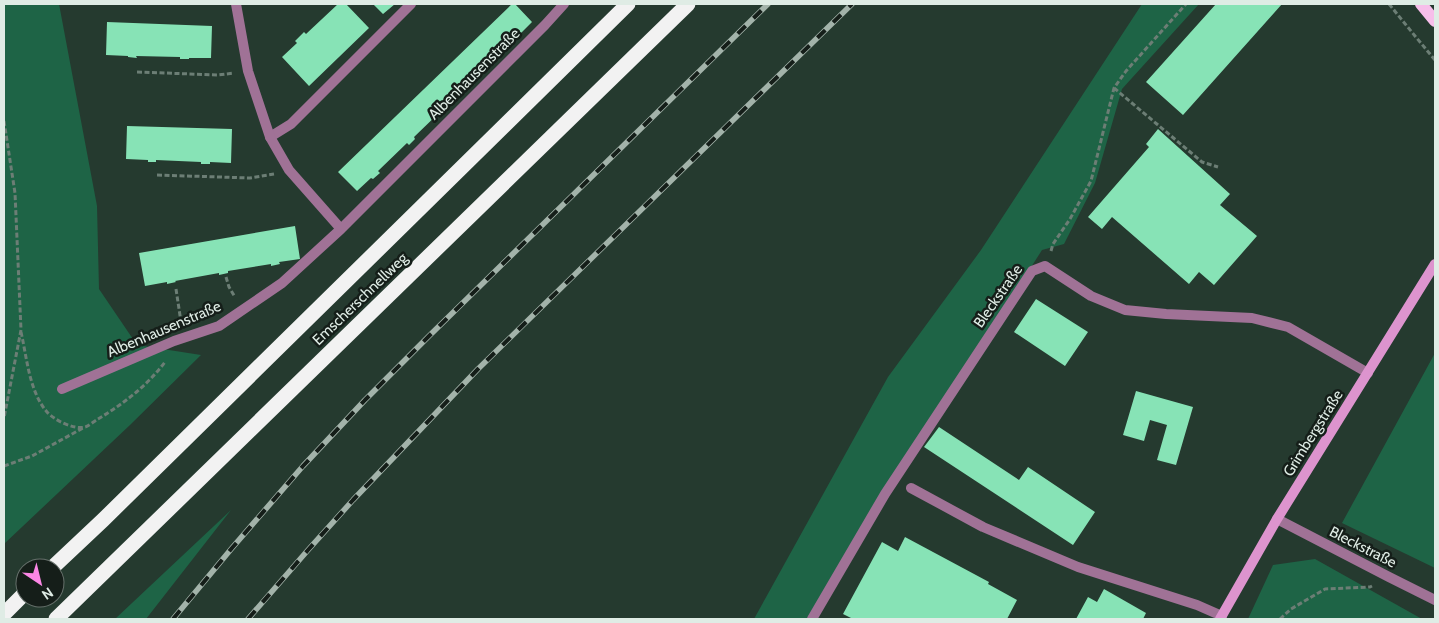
<svg xmlns="http://www.w3.org/2000/svg" width="1439" height="623" viewBox="0 0 1439 623" font-family="Cabin,sans-serif">
  <rect width="100%" height="100%" fill="#253a2f"/>
  <!-- green -->
  <path fill="#1e6446" d="M4 4H59L97 206 99 289 137 345 201 355 130 425 4 544Z
    M1142 4H1199L1122 89 1095 183 1064 244 1042 250 807 619H754L888 377 981 250Z
    M1435 353V568L1342 523Z
    M231 510 146 619H115Z
    M1315 559 1422 619H1248L1273 565Z"/>
  <!-- building -->
  <path fill="#87e3b6" d="M338 4H346L369 28 309 86 282 57 297 43 295 41 304 32 306 34Z
    M373 4H395L383 14Z
    M512 4H515L532 22 518 36 520 37 513 43 511 42 484 69 485 71 478 77 477 75 448 103 450 105 443 111 442 110 414 137 415 139 409 145 407 143 378 171 380 173 373 179 371 178 357 191 338 172Z
    M1216 4H1282L1183 115 1146 82Z
    M107 22 212 26 211 58H189V59H180V57L136 56 137 58 128 57V56L106 55Z
    M127 126 232 129 231 163 210 162V164H201V162L156 160V162H148V160L126 159Z
    M1158 129 1230 194 1220 205 1257 236 1214 285 1199 272 1189 284 1112 217 1102 229 1088 217 1149 147 1146 144Z
    M295 226 300 259 279 262 280 264 271 266V264L228 271V273L219 275V273L175 281 176 282 167 284V282L145 286 139 253Z
    M1036 299 1088 332 1065 366 1014 332Z
    M1136 391 1193 407 1176 465 1157 460 1167 425 1150 420 1144 441 1123 435Z
    M939 427 1019 480 1028 467 1095 512 1073 545 924 447Z
    M905 537 989 582 988 584 1017 600 1007 619H853L843 614 882 542 898 551Z
    M1104 589 1146 613 1143 619H1076L1088 597 1097 602Z"/>
  <g fill="none" stroke-linecap="round" stroke-linejoin="round">
    <!-- path -->
    <path stroke="#6c7e75" stroke-width="3" stroke-dasharray="5 2.5" stroke-linecap="butt" d="M1389 4 1415 36 1435 60
      M137 72 218 75 234 73
      M1114 88 1202 162 1218 167
      M4 121 15 193 21 330 4 418
      M157 175 250 178 274 174
      M1051 251 1053 244 1070 219 1091 181 1114 88 1126 71 1186 4
      M226 277 229 287 235 297
      M176 289 181 322
      M21 332C27 358 29 391 47 412 54 420 74 430 85 427 89 426 94 421 98 419 123 404 147 386 165 362
      M4 466 32 456 83 428
      M1280 619 1291 609 1325 589 1370 587 1372 586"/>
    <!-- lane -->
    <path stroke="#a07296" stroke-width="10" d="M270 137 291 124 411 4
      M911 488 983 527 1078 567 1197 605 1222 616"/>
    <!-- street -->
    <path stroke="#a07296" stroke-width="10" d="M236 4 248 71 270 137 289 170 341 229
      M62 389 174 341 219 326 282 283 341 229 545 25 564 4
      M1277 519 1389 577 1435 600
      M812 619 885 494 1032 271 1045 266 1091 296 1125 310 1166 314 1252 318 1288 327 1368 373"/>
    <!-- secondary -->
    <path stroke="#dd94ce" stroke-width="10" d="M1220 619 1277 519 1435 264"/>
    <!-- primary -->
    <path stroke="#f7beea" stroke-width="12" d="M1421 4 1435 21"/>
    <!-- highway -->
    <path stroke="#f2f2f2" stroke-width="15" d="M52 568 103 520 628 4
      M4 614 25 593
      M56 619 688 4"/>
    <defs>
      <path id="rail" d="M173 619 232 548 303 466 365 400 429 336 768 4
        M248 619 308 550 353 500 478 369 852 4"/>
    </defs>
    <!-- rail casing -->
    <use href="#rail" stroke="#a3b3aa" stroke-width="5.5"/>
    <!-- rail -->
    <use href="#rail" stroke="#151e19" stroke-width="4" stroke-dasharray="11" stroke-linecap="butt"/>
  </g>
  <g text-anchor="middle" stroke-width="5" stroke-linejoin="round" paint-order="stroke">
    <!-- street labels -->
    <g font-size="15" fill="#dfece5" stroke="#151e19">
      <text transform="translate(474 74) rotate(-45)" y="5">Albenhausenstraße</text>
      <text transform="translate(998 296) rotate(-55)" y="5">Bleckstraße</text>
      <text transform="translate(360 299) rotate(-44)" y="5">Emscherschnellweg</text>
      <text transform="translate(164 329) rotate(-23)" y="5">Albenhausenstraße</text>
      <text transform="translate(1313 433) rotate(-58)" y="5">Grimbergstraße</text>
      <text transform="translate(1363 547) rotate(27)" y="5">Bleckstraße</text>
    </g>
  </g>
  <!-- border -->
  <rect width="1439" height="623" fill="none" stroke="#dfece5" stroke-width="10"/>
  <!-- north arrow -->
  <g transform="translate(40 583) rotate(145)"><circle r="24" fill="#151e19" stroke="#66706b"/>
  <path d="M0-4L9 19L0 12L-9 19Z" fill="#fb87e5"/>
  <text y="-8" font-size="14" font-weight="bold" text-anchor="middle" fill="#dfece5">N</text>
  </g>
</svg>
